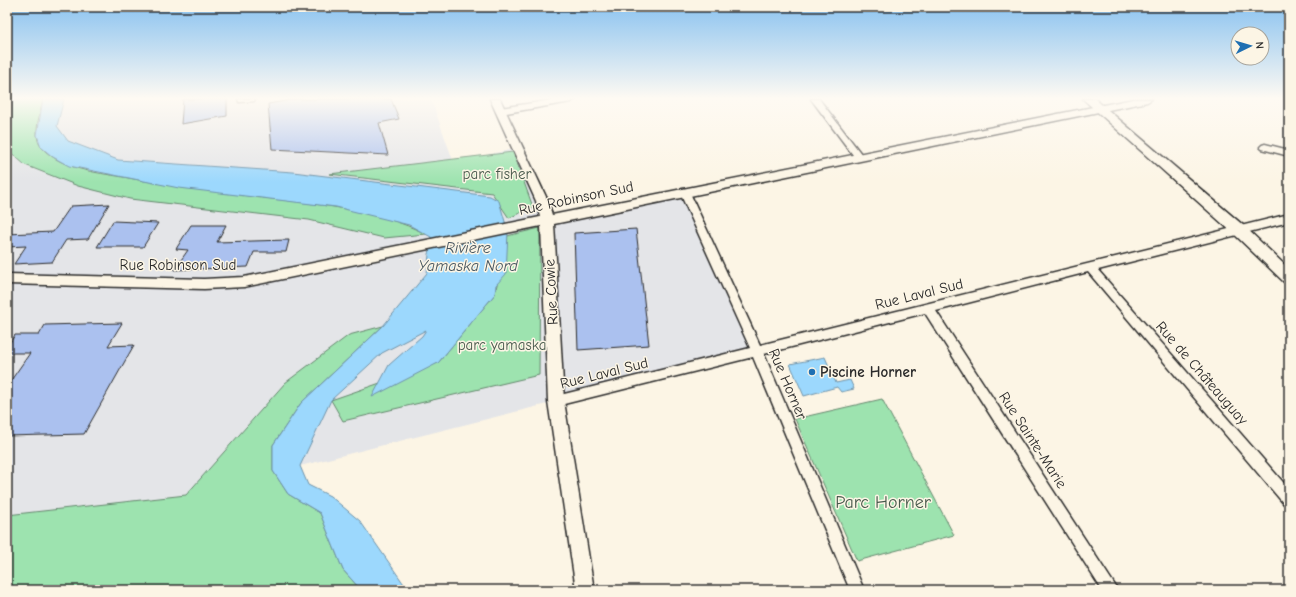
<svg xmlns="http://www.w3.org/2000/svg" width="1296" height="597" viewBox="0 0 1296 597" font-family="'Comic Neue',sans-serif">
  <rect width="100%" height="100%" fill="#fcf5e5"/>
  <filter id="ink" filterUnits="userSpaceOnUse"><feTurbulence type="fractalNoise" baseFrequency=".025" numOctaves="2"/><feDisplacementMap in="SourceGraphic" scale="8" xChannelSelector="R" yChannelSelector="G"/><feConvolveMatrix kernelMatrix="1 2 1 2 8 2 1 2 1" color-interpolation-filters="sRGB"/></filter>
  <g filter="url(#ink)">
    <!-- built -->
    <path fill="#e4e5e8" d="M7 99H242L243 100 251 99H431L454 163 516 148 548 221 685 193 757 351 300 466 308 485 330 496 360 521 408 590H7Z"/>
    <!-- green -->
    <path fill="#9de3af" stroke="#64876d" d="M7 99H43C41 112 31 136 42 148 63 170 95 172 123 177 170 186 217 192 264 198 316 204 379 210 426 234L384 238 309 220 130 199 78 186 25 165 7 149Z
      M513 152 533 207 509 218 492 193 329 174Z
      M540 228 539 375 343 421 331 400 438 363 495 294 507 236Z
      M383 326 301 403 273 445V471L288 494 320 513 343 570 361 590H287L280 586 236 587 230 590H7V515L186 495 285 383 349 335Z
      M882 399 954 535 857 561 795 419Z"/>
    <!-- water -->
    <path fill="#9cd8fd" stroke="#6f93a9" d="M43 99H64L57 126 68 141 118 160 293 172 490 196 499 201 508 232 506 274 496 285 495 294 438 363 372 397 389 365 422 336 426 330 382 353 331 400 300 466 308 485 330 496 360 521 408 590H361L343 570 320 513 288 494 273 471V445L301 403 383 326 427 273 431 237 409 225 336 207 179 188 69 166 53 157 41 147 37 135Z
      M825 357 836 383 850 380 854 389 841 392 837 387 804 396 790 364Z"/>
    <!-- building -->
    <path fill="#abc1ef" stroke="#2b2b2b" d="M183 99H227V116L181 124Z
      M296 99H391L399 119 379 123 388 155 272 149 268 104Z
      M109 204 88 239 66 240 52 262 14 264 26 246 7 247V234L53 232 71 206Z
      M113 221 158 223 143 247H97Z
      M191 225H226L217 242 289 240 286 252H254L248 267 174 270 188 250 176 249Z
      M636 229 649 345 578 350 574 233Z
      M122 323 108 346 134 345 84 434 7 436V386L30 353H7V347L15 335H39L45 325Z"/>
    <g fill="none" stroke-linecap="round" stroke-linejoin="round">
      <defs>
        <path id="minor" d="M238 99H255L254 101 239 102Z
          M559 99H575L571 102 500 114 496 111 500 108Z
          M811 99H819L862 155 864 157 862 159H856Z
          M1265 144 1289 150V156L1262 149 1260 147 1262 145Z
          M685 190 690 193 760 345 1289 214V222L1098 270 1289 489V505L1284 504 1088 272 936 311 1118 590H1102L925 313 764 354 864 590H850L753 357 556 406 552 405 550 401 552 397 556 396 750 348 680 193Z"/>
        <path id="tertiary" d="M490 99H500L548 201 552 215 1133 99H1152L1147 102 554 224 564 401 594 590H576L548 401 541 226 244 287 204 289 7 284V274L204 279 244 277 540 217 536 201Z"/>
        <path id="secondary" d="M1083 99H1095L1244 226 1289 269V284L1284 282 1234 234Z"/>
      </defs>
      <!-- minor casing -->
      <use href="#minor" stroke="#2b2b2b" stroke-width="3"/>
      <!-- tertiary casing -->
      <use href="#tertiary" stroke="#2b2b2b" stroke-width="3"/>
      <!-- secondary casing -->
      <use href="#secondary" stroke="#2b2b2b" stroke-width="3"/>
      <!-- minor -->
      <use href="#minor" fill="#fcf5e5" fill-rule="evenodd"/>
      <!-- tertiary -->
      <use href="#tertiary" fill="#fcf5e5" fill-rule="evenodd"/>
      <!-- secondary -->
      <use href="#secondary" fill="#fcf5e5" fill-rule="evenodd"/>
    </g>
  </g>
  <!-- sky -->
  <linearGradient id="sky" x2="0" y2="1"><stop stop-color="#89c2f0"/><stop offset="0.54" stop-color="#fefaf3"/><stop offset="1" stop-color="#fefaf3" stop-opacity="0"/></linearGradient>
  <rect width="1296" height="182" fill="url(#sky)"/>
  <!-- markers -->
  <circle fill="#1f6fb2" stroke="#fcf5e5" stroke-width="1.5" cx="812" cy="372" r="4"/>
  <g text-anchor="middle" stroke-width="3" stroke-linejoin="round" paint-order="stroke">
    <!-- park labels -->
    <g font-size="15" fill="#48594c" stroke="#fcf5e5">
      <text x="497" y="179">parc fisher</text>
      <text x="502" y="350">parc yamaska</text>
    </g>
    <!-- street labels -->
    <g font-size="15" fill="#2b2b2b" stroke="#fcf5e5">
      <text transform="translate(576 198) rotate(-12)" y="5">Rue Robinson Sud</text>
      <text x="178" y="270">Rue Robinson Sud</text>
      <text transform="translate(551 292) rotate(-93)" y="5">Rue Cowie</text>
      <text transform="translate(919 294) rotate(-14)" y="5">Rue Laval Sud</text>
      <text transform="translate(604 373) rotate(-14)" y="5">Rue Laval Sud</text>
      <text transform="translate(1202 373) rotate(49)" y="5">Rue de Châteauguay</text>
      <text transform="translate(788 384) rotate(67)" y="5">Rue Horner</text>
      <text transform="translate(1033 440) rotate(57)" y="5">Rue Sainte-Marie</text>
    </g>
    <!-- poi labels -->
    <g font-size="15" font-weight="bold" fill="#2b2b2b" stroke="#fcf5e5" text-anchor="start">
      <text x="820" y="377">Piscine Horner</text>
    </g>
    <!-- water labels -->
    <g font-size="16" font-style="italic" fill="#475660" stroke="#fcf5e5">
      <text x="468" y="253">Rivière<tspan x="468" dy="18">Yamaska Nord</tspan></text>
    </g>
    <!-- near-park labels -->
    <g font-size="18" fill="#48594c" stroke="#fcf5e5">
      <text x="883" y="508">Parc Horner</text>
    </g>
  </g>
  <!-- margin -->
  <rect width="1296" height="597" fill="none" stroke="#fcf5e5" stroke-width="24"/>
  <rect x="12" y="12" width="1272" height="573" fill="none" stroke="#2b2b2b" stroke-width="1.5" filter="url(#ink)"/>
  <!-- north arrow -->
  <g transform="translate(1250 46) rotate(85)"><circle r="19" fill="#fcf5e5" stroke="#a8a49b"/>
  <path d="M0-3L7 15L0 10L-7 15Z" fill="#1f6fb2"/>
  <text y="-6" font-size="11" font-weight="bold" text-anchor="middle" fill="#2b2b2b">N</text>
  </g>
</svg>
